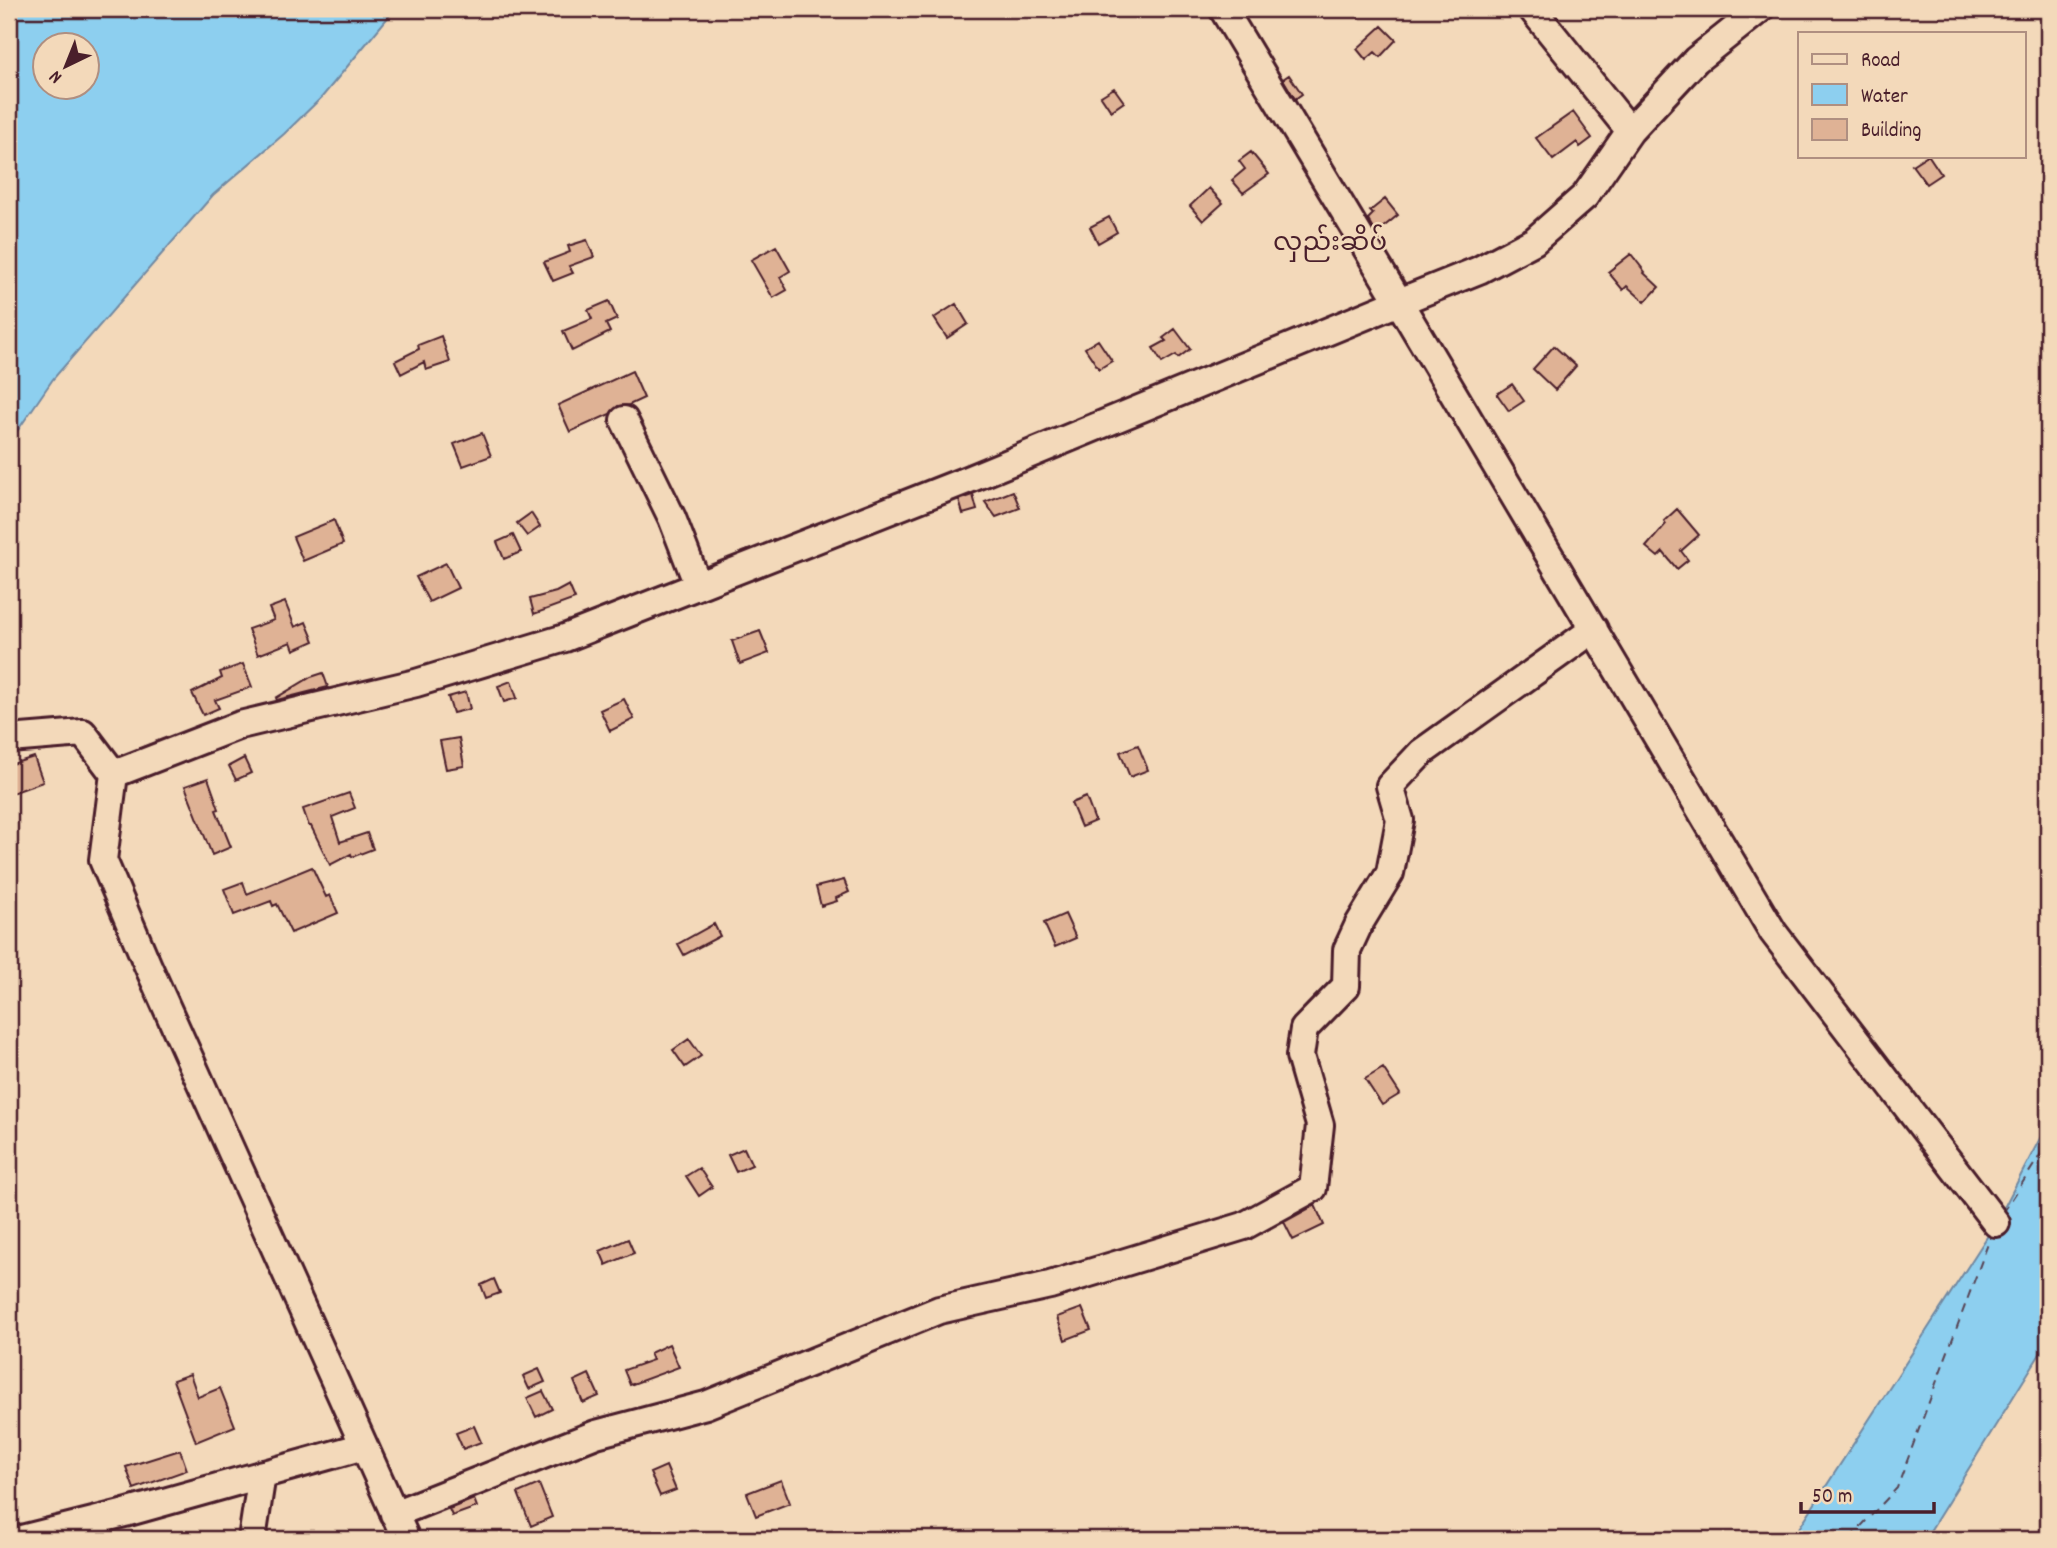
<svg xmlns="http://www.w3.org/2000/svg" width="2057" height="1548" viewBox="0 0 2057 1548" font-family="Dekko,'Noto Sans Myanmar',sans-serif">
  <rect width="100%" height="100%" fill="#f3d9ba"/>
  <filter id="ink" filterUnits="userSpaceOnUse"><feTurbulence type="fractalNoise" baseFrequency=".0143" numOctaves="2"/><feDisplacementMap in="SourceGraphic" scale="14" xChannelSelector="R" yChannelSelector="G"/><feConvolveMatrix kernelMatrix="1 2 1 2 8 2 1 2 1" color-interpolation-filters="sRGB"/></filter>
  <g filter="url(#ink)">
    <!-- water -->
    <path fill="#8dcfef" stroke="#7289a1" stroke-width="2" fill-rule="evenodd" d="M9 9H395L322 97 284 134 213 195 53 379 9 443ZM46 46H88V88H46Z
      M2048 1123V1341L1925 1539H1792L1996 1223Z"/>
    <g fill="none" stroke-linecap="round" stroke-linejoin="round">
      <!-- ferry -->
      <path stroke="#574252" stroke-width="2" stroke-dasharray="9 7" stroke-linecap="butt" d="M2003 1213 2048 1143
        M1849 1539 1897 1488 1992 1233"/>
    </g>
    <!-- building -->
    <path fill="#dfb295" stroke="#4a1f2b" stroke-width="2" d="M1382 26 1396 40 1380 57 1375 52 1366 60 1357 49Z
      M1289 75 1302 94 1295 99 1283 79Z
      M1114 88 1124 102 1111 111 1101 96Z
      M1573 112 1592 138 1580 147 1577 142 1553 160 1536 138Z
      M1251 152 1269 174 1243 193 1232 180 1245 169 1239 161Z
      M1926 156H1929L1941 174 1926 184 1912 165Z
      M1209 188 1223 203 1203 221 1190 206Z
      M1385 199 1398 215 1376 233 1368 219 1373 214 1370 211Z
      M1109 217 1117 232 1098 243 1090 227Z
      M587 240 594 257 569 266 573 273 553 281 544 262 570 252 568 246Z
      M776 246 790 271 780 277 787 290 773 298 751 260Z
      M1631 254 1645 272 1644 273 1659 287 1645 302 1627 286 1623 290 1608 272Z
      M609 301 617 319 606 324 610 332 572 351 563 331 592 319 588 310Z
      M956 304 968 324 947 338 934 318Z
      M1175 329 1190 349 1178 358 1176 355 1162 363 1153 348 1166 341 1163 338Z
      M441 336 450 362 426 370 424 362 401 374 395 361 419 349 418 345Z
      M1098 340 1112 361 1099 369 1085 348Z
      M1554 346 1576 366 1555 390 1533 369Z
      M632 371 644 398 629 405 618 406 610 414 570 432 558 405Z
      M1512 384 1524 401 1509 411 1497 394Z
      M482 433 491 456 463 466 454 444Z
      M1013 491 1020 508 996 517 985 502Z
      M973 495 977 510 963 514 959 500Z
      M1677 509 1699 535 1681 551 1688 560 1677 569 1663 552 1658 557 1646 547 1666 524 1664 521Z
      M531 513 540 527 527 536 517 523Z
      M334 520 343 544 303 561 293 537Z
      M513 535 521 552 504 559 497 542Z
      M446 563 458 588 429 602 416 577Z
      M569 585 575 599 534 614 530 599 556 592Z
      M285 602 295 627 306 622 314 641 294 650 291 642 258 655 248 629 274 620 269 608Z
      M760 631 769 653 740 664 732 641Z
      M243 664 252 687 215 700 219 708 203 715 192 693 222 678 220 672Z
      M323 673 328 687 277 700 276 698 311 677Z
      M511 681 517 698 504 702 498 686Z
      M466 692 470 709 453 713 448 697Z
      M624 699 634 719 610 731 600 710Z
      M459 738 464 766 446 769 440 741Z
      M1138 745 1148 770 1130 777 1120 752Z
      M34 757 43 782 9 794V765Z
      M244 758 251 773 236 780 229 766Z
      M208 778 219 809 216 810 231 847 212 855 185 786Z
      M349 793 355 808 332 817 340 842 367 833 373 849 352 857 351 854 330 865 311 826H309L303 809Z
      M1086 797 1095 821 1081 827 1071 803Z
      M312 867 326 897 330 895 338 913 291 933 277 904 273 906 271 901 234 915 224 889 243 882 247 894Z
      M844 880 849 892 836 898 837 901 821 906 816 887Z
      M1065 914 1076 938 1055 947 1044 923Z
      M714 924 720 936 684 955 678 944Z
      M689 1039 701 1056 685 1067 673 1050Z
      M1383 1068 1400 1094 1382 1105 1365 1079Z
      M744 1148 752 1165 736 1172 728 1155Z
      M699 1168 712 1187 699 1196 686 1176Z
      M1315 1205 1324 1225 1293 1240 1284 1222Z
      M628 1239 634 1253 606 1265 600 1251Z
      M494 1279 500 1293 486 1298 481 1285Z
      M1082 1308 1091 1330 1065 1340 1057 1317Z
      M669 1344 679 1367 630 1385 624 1370 653 1360 650 1353Z
      M539 1369 545 1382 529 1389 523 1376Z
      M190 1374 198 1397 220 1388 235 1426 196 1442 173 1380Z
      M589 1374 599 1396 583 1403 574 1381Z
      M543 1391 552 1409 536 1417 527 1398Z
      M474 1426 481 1442 463 1449 456 1433Z
      M180 1450 187 1470 134 1489 126 1467Z
      M666 1466 676 1490 660 1496 650 1473Z
      M781 1480 790 1503 756 1516 747 1493Z
      M539 1484 552 1517 531 1526 518 1493Z
      M474 1499 477 1507 452 1516 449 1509Z"/>
    <g fill="none" stroke-linecap="round" stroke-linejoin="round">
      <defs>
        <path id="minor" d="M1223 9 1399 302 1479 270 1534 241 1585 196 1630 131 1696 60 1760 9
          M1532 9 1630 131
          M624 420 672 518 698 585
          M9 739 83 733 114 774
          M394 1514 596 1434 706 1405 939 1310 1050 1285 1244 1226 1313 1188 1320 1125 1300 1056 1304 1029 1346 986 1347 950 1359 924 1390 873 1400 820 1390 786 1422 752 1594 629
          M21 1539 125 1513 364 1446
          M252 1539 262 1474
          M406 1539 148 966 103 860 114 774 240 725 416 683 565 638 967 480 1399 302 1773 932 1996 1223"/>
      </defs>
      <!-- minor casing -->
      <use href="#minor" stroke="#4a1f2b" stroke-width="32"/>
      <!-- minor -->
      <use href="#minor" stroke="#f3d9ba" stroke-width="26"/>
    </g>
  </g>
  <g text-anchor="middle" stroke-width="5" stroke-linejoin="round" paint-order="stroke">
    <!-- quarter labels -->
    <g font-size="26" fill="#4a1f2b" stroke="#f3d9ba">
      <text x="1330" y="250">လှည်းဆိပ်</text>
    </g>
  </g>
  <!-- margin -->
  <rect width="2057" height="1548" fill="none" stroke="#f3d9ba" stroke-width="35"/>
  <rect x="18" y="18" width="2022" height="1513" fill="none" stroke="#4a1f2b" stroke-width="2.5" filter="url(#ink)"/>
  <!-- legend -->
  <rect x="1798" y="32" width="228" height="126" fill="#f3d9ba" stroke="#af8f81" stroke-width="2"/>
  <rect x="1812" y="54" width="35" height="10" fill="#f3d9ba" stroke="#af8f81" stroke-width="2"/>
  <text x="1861" y="66" font-size="21" fill="#4a1f2b">Road</text>
  <rect x="1812" y="84" width="35" height="21" fill="#8dcfef" stroke="#af8f81" stroke-width="2"/>
  <text x="1861" y="102" font-size="21" fill="#4a1f2b">Water</text>
  <rect x="1812" y="119" width="35" height="21" fill="#dfb295" stroke="#af8f81" stroke-width="2"/>
  <text x="1861" y="136" font-size="21" fill="#4a1f2b">Building</text>
  <!-- north arrow -->
  <g transform="translate(66 66) rotate(223)"><circle r="33" fill="#f3d9ba" stroke="#af8f81" stroke-width="2"/>
  <path d="M0-5L12 26L0 18L-12 26Z" fill="#4a1f2b"/>
  <text y="-10" font-size="19" font-weight="bold" text-anchor="middle" fill="#4a1f2b">N</text>
  </g>
  <!-- scale -->
  <path d="M1801 1502v10h133v-10" fill="none" stroke="#4a1f2b" stroke-width="3.5"/>
  <text x="1812" y="1502" font-size="21" fill="#4a1f2b" stroke="#f3d9ba" stroke-width="5" paint-order="stroke">50 m</text>
</svg>
